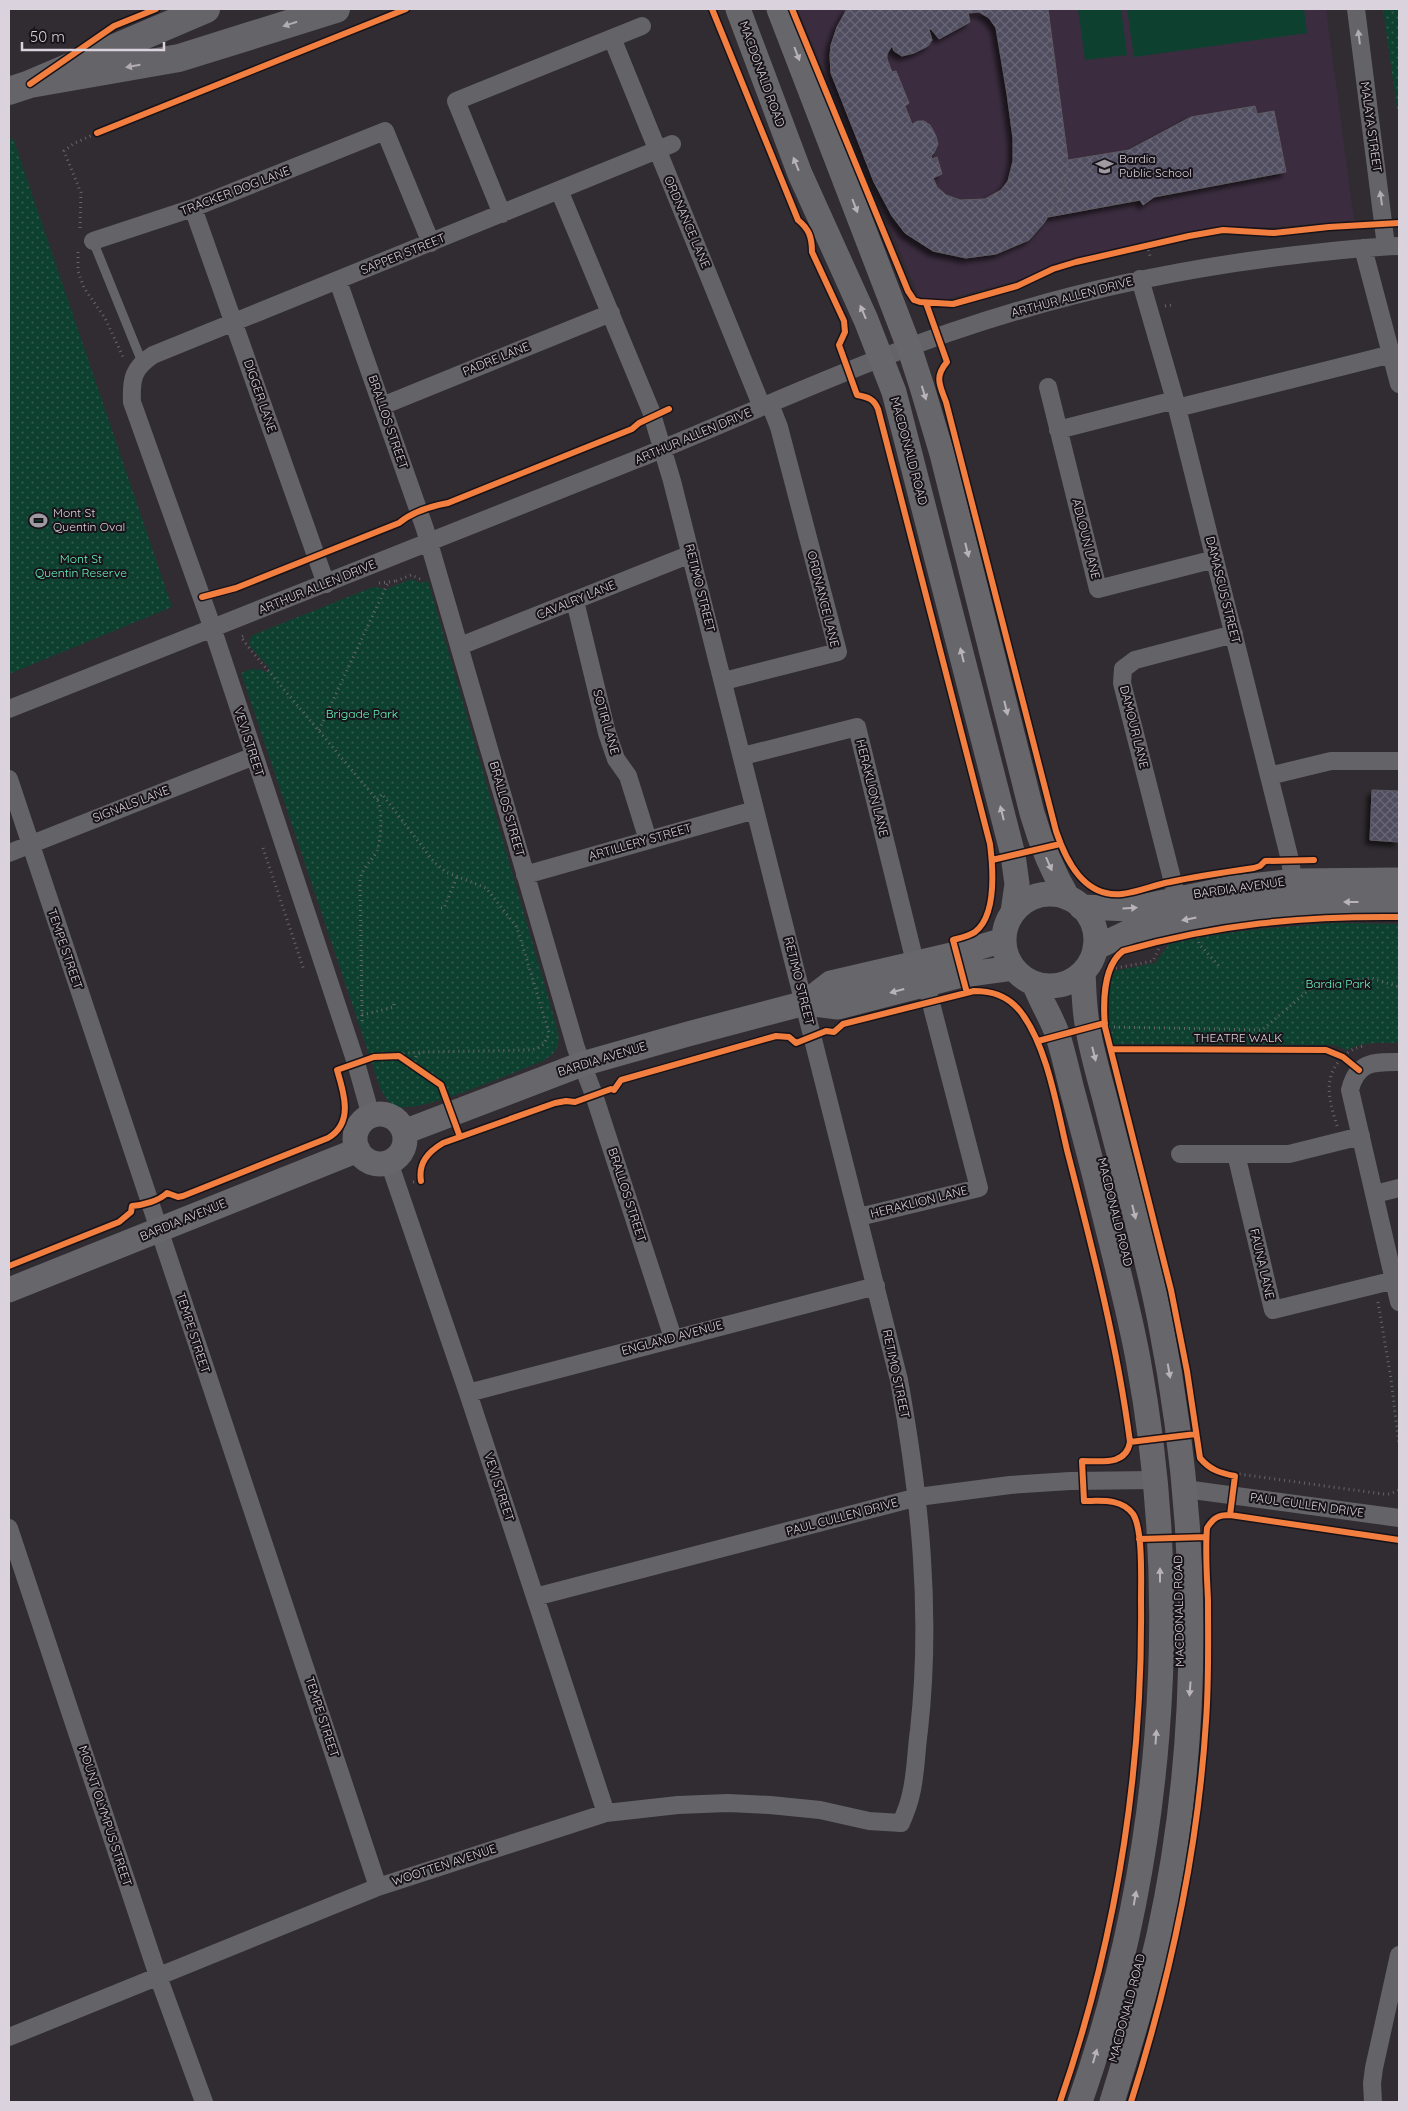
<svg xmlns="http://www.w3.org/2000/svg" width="1408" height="2111" viewBox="0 0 1408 2111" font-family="Quicksand,sans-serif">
  <defs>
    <pattern id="park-dots" width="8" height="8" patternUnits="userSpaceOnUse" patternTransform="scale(1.25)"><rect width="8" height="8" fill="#0e402f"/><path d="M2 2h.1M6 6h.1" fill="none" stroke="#305b4d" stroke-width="1.8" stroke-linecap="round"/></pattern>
    <pattern id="building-cross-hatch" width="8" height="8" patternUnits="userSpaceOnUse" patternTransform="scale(1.25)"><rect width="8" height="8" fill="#504e5f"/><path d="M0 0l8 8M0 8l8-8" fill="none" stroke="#696776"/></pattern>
    <filter id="shadow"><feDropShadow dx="-4.5" dy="4.5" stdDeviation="2.5" flood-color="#0009"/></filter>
  </defs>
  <rect width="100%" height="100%" fill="#312c32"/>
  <!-- built -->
  <path fill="#3b2d3f" d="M798 9H1326L1354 221 1260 228 1132 249 948 299 927 300 919 297Z"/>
  <!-- grass -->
  <path fill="#0e402f" d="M1078 9H1121L1127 55 1085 60Z
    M1127 9H1304L1307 33 1134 57Z"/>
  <!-- park -->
  <path fill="url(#park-dots)" d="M1383 9H1399V124Z
    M13 138 172 607 9 674V140Z
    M411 579 421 583 428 581 558 1031C560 1048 557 1052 543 1061 514 1072 426 1111 400 1107 390 1106 386 1098 381 1090L241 673C250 668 257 668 267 672L270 669 249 645V640L253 635 373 587 387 589Z
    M1334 923 1399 924V1043C1381 1043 1364 1041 1347 1050L1334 1045 1113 1044C1108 1020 1106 994 1114 971L1155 963 1169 944C1223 931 1279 927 1334 923Z"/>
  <!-- building -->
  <path fill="url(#building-cross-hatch)" stroke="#5e5b62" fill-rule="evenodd" filter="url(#shadow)" d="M847 9H1048L1068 160 1067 174 1060 197 1044 223 1029 240 996 254 966 258 933 251 905 233 892 216 874 182 831 73 830 56 831 45 837 27ZM979 12 989 18 996 28 1007 94 1013 138V161L1008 181 1001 190 985 199 960 200 946 195 937 187 933 178 942 174 937 157 932 159 931 156 934 153 938 144 936 136 930 125 924 121H918L912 124 905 106 909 103 896 71 892 72 887 59V54L892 46 894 51 902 56 914 53 928 46 932 40 929 30 931 29 939 39 970 22 968 13Z
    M1255 106 1257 114 1274 111 1286 172 1154 197 1143 205 1140 200 1048 217 1060 197 1067 174 1068 160 1129 150 1191 117Z
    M1372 790 1399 791V842L1370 840Z"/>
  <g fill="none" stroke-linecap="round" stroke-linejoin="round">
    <!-- path -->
    <path stroke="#676569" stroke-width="3" stroke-dasharray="1 4" stroke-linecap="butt" d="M80 228 81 193 64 151 73 144 97 133
      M1147 245 1150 256
      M78 252V271L84 288 105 318 124 359
      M1165 306 1172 305
      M396 581 411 575 420 579
      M379 583 396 581
      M243 636 241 637 250 649 377 800 382 794 434 862 446 872 486 888 516 926 519 934 549 1033C545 1044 542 1048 530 1050L422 1052 416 1055 414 1068
      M319 730 387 585 390 583
      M263 848 304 970
      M441 908H444L457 877
      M1198 937 1199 944 1219 966
      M1111 969 1153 961 1160 946
      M362 1015 394 1007V1001
      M362 1021 360 879C363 867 371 862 377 851 381 842 383 808 377 800
      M1109 1027 1262 1030 1310 989 1320 985 1371 978 1399 987
      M399 1056 408 1053 422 1052
      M1337 1126C1330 1102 1322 1079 1341 1059 1347 1052 1355 1047 1364 1046
      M413 1182 421 1181
      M1378 1302 1391 1379 1399 1445
      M1235 1476 1239 1474 1383 1494H1390L1399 1490"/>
    <!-- lane -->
    <path stroke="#636368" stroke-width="9" d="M93 241 142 362"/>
    <!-- street -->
    <path stroke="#636368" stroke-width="18" d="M1356 9 1386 246
      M612 38 762 407
      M193 208 326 584
      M502 214 456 101 642 26
      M93 241 193 208 385 131 431 243
      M1363 248 1399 384
      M1140 279 1175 400 1290 860 1295 892
      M338 281 425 529 576 1048 594 1095 673 1338
      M1048 387 1098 589 1215 559
      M382 406 611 313
      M1177 408 1392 354
      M1058 430 1175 400
      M575 601 607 733 616 759 628 776 648 840
      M460 646 691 554
      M724 681 838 652 779 427 770 404
      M9 709C217 626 426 544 635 460 717 427 798 390 881 358 1014 305 1154 271 1296 255 1330 251 1365 247 1399 246
      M743 756 857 727 915 962
      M1269 776 1331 761H1399
      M9 779 378 1887
      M9 853 254 756
      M525 875 755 810
      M1177 898 1122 683 1123 669 1135 660 1234 634
      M1399 1062C1374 1062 1357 1061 1350 1090L1399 1302
      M371 1116 356 1063 208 615 132 402C131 379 133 368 153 355L672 144
      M1180 1154H1289L1361 1136
      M1236 1154 1273 1310 1395 1280
      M389 1162 468 1393 606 1813
      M1375 1194 1399 1188
      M859 1217 979 1188 926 984
      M468 1393 876 1286
      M1185 1489 1399 1518
      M9 1528 158 1976 204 2102
      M535 1597 918 1497 1010 1485 1070 1481 1154 1480
      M9 2037 378 1887 606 1813 678 1805 728 1803 770 1805 820 1810 869 1821 901 1823C905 1814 909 1804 911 1794 916 1774 916 1751 919 1730 932 1613 920 1496 899 1380L672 481 651 411 559 190
      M1373 2102 1372 2083 1374 2068 1399 1955"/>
    <!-- secondary -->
    <path stroke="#67666a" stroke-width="25" d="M738 9 800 174 866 320 894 392 1013 855 1017 884 1013 912
      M779 9 909 347 922 387 942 454 1032 813C1041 844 1052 871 1068 898
      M1004 940a46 46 0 1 1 92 0a46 46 0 1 1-92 0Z
      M1081 907 1131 909 1232 888 1295 881 1399 880
      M1095 948 1131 931 1225 912 1315 902H1399
      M1083 972C1084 991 1084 1010 1088 1029 1093 1059 1103 1089 1110 1119 1127 1186 1147 1253 1160 1321 1200 1523 1203 1734 1159 1935 1146 1992 1129 2047 1112 2102
      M1034 983C1041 1002 1052 1018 1058 1036 1063 1052 1067 1069 1071 1086 1081 1123 1091 1160 1100 1197 1113 1251 1128 1305 1138 1359 1184 1605 1162 1866 1080 2102
      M805 1003 831 983 956 954 1004 940
      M355 1139a25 25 0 1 1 50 0a25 25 0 1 1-50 0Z
      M404 1132 582 1064 688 1034 805 1003 838 1007 962 975 1013 968
      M9 1290 358 1150"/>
    <!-- primary -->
    <path stroke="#656469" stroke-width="28" d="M30 84 179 58 336 9
      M9 91 30 84 206 9"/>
    <defs>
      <path id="cycleway" d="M712 9 798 220C809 229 812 237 812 252L844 321 845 332 839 345 857 395C868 397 874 399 878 409L990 844C993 868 997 915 975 932 969 936 960 938 953 940L967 993
        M792 9 908 291 914 300 920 302 953 304 1017 286 1053 269 1076 262 1189 236 1223 230 1274 233 1329 227 1399 223
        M30 84 114 26 156 9
        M97 133 406 9
        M926 303 947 362C934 377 940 386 946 402L1056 831C1066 861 1084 898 1122 894 1139 892 1154 885 1170 882 1198 876 1226 872 1254 868L1260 866 1265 861 1314 860
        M202 597 236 588 399 523C412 512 432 506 448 503L632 429 639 423 669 409
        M992 860 1060 844
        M1038 1041 1105 1023
        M1111 1049 1326 1050 1343 1057 1359 1070
        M421 1181C418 1163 428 1152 443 1143L555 1103 566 1101 575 1102 611 1089 614 1090 621 1080 776 1036 789 1037 796 1043 826 1031 834 1032 843 1024 974 991C993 991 1008 996 1020 1011 1047 1045 1057 1108 1067 1150 1092 1247 1117 1343 1130 1442 1126 1466 1101 1461 1082 1461L1084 1501C1101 1501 1121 1498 1133 1514 1143 1529 1141 1581 1141 1600 1143 1772 1116 1940 1060 2102
        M9 1266 119 1222 131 1212 132 1206C143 1205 159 1201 167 1193L178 1197 183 1196 328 1138C354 1123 344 1093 337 1070L374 1057 399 1056 441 1085 460 1137
        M1130 1442 1196 1434
        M1230 1515 1235 1476C1220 1473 1210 1470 1200 1458L1187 1371 1171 1290 1105 1027C1103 1004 1103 966 1123 951 1217 924 1302 916 1399 917
        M1139 1539 1206 1537
        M1131 2102C1170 1979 1198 1851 1206 1721 1209 1681 1208 1641 1208 1600 1207 1576 1205 1552 1207 1528 1213 1518 1218 1515 1230 1515L1399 1540"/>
    </defs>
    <!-- cycleway casing -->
    <use href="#cycleway" stroke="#181319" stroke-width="9"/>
    <!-- cycleway -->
    <use href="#cycleway" stroke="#f27e40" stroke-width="6"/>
  </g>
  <!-- one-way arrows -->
  <defs><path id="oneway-solid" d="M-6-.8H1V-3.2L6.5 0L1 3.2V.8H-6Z" transform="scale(1.25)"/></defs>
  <g fill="#b1acb4">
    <use href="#oneway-solid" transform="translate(290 24) rotate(163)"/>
    <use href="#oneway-solid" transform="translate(133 66) rotate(170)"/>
  </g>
  <g fill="#b0acb4">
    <use href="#oneway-solid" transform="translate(1359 37) rotate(-97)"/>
    <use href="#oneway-solid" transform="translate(1381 198) rotate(-98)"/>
  </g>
  <g fill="#b8b2ba">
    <use href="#oneway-solid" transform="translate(797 54) rotate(69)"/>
    <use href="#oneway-solid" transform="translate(796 164) rotate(-112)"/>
    <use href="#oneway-solid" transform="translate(855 206) rotate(69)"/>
    <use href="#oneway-solid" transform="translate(863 312) rotate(-113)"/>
    <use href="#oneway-solid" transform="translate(924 393) rotate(73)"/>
    <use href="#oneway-solid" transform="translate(967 550) rotate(76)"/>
    <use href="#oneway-solid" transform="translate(962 655) rotate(-104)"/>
    <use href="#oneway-solid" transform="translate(1006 708) rotate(76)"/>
    <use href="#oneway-solid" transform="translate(1002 813) rotate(-104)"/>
    <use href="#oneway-solid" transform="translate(1049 864) rotate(66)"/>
    <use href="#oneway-solid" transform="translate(1351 902) rotate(-180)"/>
    <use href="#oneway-solid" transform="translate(1130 908) rotate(-4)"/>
    <use href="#oneway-solid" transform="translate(1189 919) rotate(169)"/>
    <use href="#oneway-solid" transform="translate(897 991) rotate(165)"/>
    <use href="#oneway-solid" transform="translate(1094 1054) rotate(76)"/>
    <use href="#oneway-solid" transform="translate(1134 1212) rotate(76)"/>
    <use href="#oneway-solid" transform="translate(1169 1371) rotate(80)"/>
    <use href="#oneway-solid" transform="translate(1160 1575) rotate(-90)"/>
    <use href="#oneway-solid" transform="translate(1190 1689) rotate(94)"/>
    <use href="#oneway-solid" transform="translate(1156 1737) rotate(-86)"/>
    <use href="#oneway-solid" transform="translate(1135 1898) rotate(-80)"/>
    <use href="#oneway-solid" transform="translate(1095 2056) rotate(-74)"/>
  </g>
  <!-- icons -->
  <defs>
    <symbol id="school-bare" viewBox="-9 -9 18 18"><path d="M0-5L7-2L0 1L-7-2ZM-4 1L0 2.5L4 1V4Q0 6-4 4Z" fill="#9f99a1" stroke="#181319" stroke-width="2.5" paint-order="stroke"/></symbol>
    <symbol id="stadium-bare" viewBox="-9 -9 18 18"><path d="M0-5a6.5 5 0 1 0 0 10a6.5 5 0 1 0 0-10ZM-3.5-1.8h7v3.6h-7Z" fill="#9f99a1" stroke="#181319" stroke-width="2.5" paint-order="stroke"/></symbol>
  </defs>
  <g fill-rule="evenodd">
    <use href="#school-bare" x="1092" y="154" width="25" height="25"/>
    <use href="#stadium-bare" x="26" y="508" width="25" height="25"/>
  </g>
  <g text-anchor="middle" stroke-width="4" stroke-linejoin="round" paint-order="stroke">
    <!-- street labels -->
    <g font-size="12" fill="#dad3dd" stroke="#181319">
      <text transform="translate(762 74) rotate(70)" y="4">MACDONALD ROAD</text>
      <text transform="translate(1371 127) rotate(82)" y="4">MALAYA STREET</text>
      <text transform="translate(235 191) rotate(-21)" y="4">TRACKER DOG LANE</text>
      <text transform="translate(687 222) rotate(67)" y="4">ORDNANCE LANE</text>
      <text transform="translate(403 254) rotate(-22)" y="4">SAPPER STREET</text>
      <text transform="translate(1072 297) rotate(-15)" y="4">ARTHUR ALLEN DRIVE</text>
      <text transform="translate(496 359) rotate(-22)" y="4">PADRE LANE</text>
      <text transform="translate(260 396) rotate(71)" y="4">DIGGER LANE</text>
      <text transform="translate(388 422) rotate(71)" y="4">BRALLOS STREET</text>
      <text transform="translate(693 436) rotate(-23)" y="4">ARTHUR ALLEN DRIVE</text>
      <text transform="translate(909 451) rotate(75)" y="4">MACDONALD ROAD</text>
      <text transform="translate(1086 539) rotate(76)" y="4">ADLOUN LANE</text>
      <text transform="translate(317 587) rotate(-22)" y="4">ARTHUR ALLEN DRIVE</text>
      <text transform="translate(700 588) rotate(76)" y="4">RETIMO STREET</text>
      <text transform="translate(1223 590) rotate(76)" y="4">DAMASCUS STREET</text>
      <text transform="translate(823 599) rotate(76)" y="4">ORDNANCE LANE</text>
      <text transform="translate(576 600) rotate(-22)" y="4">CAVALRY LANE</text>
      <text transform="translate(606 722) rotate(74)" y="4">SOTIR LANE</text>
      <text transform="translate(1134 727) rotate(76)" y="4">DAMOUR LANE</text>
      <text transform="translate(249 742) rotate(72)" y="4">VEVI STREET</text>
      <text transform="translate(872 788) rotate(76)" y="4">HERAKLION LANE</text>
      <text transform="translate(131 804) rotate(-21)" y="4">SIGNALS LANE</text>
      <text transform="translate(507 809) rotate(74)" y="4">BRALLOS STREET</text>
      <text transform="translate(640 842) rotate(-16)" y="4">ARTILLERY STREET</text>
      <text transform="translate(1239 888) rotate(-8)" y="4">BARDIA AVENUE</text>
      <text transform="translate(65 949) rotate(71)" y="4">TEMPE STREET</text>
      <text transform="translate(799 981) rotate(76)" y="4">RETIMO STREET</text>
      <text x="1238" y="1042">THEATRE WALK</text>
      <text transform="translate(602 1059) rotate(-17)" y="4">BARDIA AVENUE</text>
      <text transform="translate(627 1195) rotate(72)" y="4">BRALLOS STREET</text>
      <text transform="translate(919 1202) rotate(-14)" y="4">HERAKLION LANE</text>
      <text transform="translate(1115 1212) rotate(76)" y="4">MACDONALD ROAD</text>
      <text transform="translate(183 1220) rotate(-22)" y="4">BARDIA AVENUE</text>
      <text transform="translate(1262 1264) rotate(77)" y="4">FAUNA LANE</text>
      <text transform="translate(193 1333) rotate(72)" y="4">TEMPE STREET</text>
      <text transform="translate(672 1338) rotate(-15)" y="4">ENGLAND AVENUE</text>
      <text transform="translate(896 1374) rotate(78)" y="4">RETIMO STREET</text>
      <text transform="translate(499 1487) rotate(72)" y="4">VEVI STREET</text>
      <text transform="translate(1307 1505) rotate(8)" y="4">PAUL CULLEN DRIVE</text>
      <text transform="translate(842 1517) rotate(-15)" y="4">PAUL CULLEN DRIVE</text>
      <text transform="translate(1179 1611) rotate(-91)" y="4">MACDONALD ROAD</text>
      <text transform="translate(322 1717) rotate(72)" y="4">TEMPE STREET</text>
      <text transform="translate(105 1816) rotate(72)" y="4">MOUNT OLYMPUS STREET</text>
      <text transform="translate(444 1865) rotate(-18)" y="4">WOOTTEN AVENUE</text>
      <text transform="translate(1127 2008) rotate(-75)" y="4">MACDONALD ROAD</text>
    </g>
    <!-- poi labels -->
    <g font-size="12" fill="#dad3dd" stroke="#181319" text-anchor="start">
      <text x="1119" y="163">Bardia<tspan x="1119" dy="14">Public School</tspan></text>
      <text x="53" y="517">Mont St<tspan x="53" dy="14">Quentin Oval</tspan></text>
    </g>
    <!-- park labels -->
    <g font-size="12" fill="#68f8be" stroke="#181319">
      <text x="81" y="563">Mont St<tspan x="81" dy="14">Quentin Reserve</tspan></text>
      <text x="362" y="718">Brigade Park</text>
      <text x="1338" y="988">Bardia Park</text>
    </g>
  </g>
  <!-- border -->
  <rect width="1408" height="2111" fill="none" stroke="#dad3dd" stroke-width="20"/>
  <!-- scale -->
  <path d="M22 42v8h142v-8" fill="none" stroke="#dad3dd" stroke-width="2.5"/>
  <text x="30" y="42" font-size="15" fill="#dad3dd" stroke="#181319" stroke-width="4" paint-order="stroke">50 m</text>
</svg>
